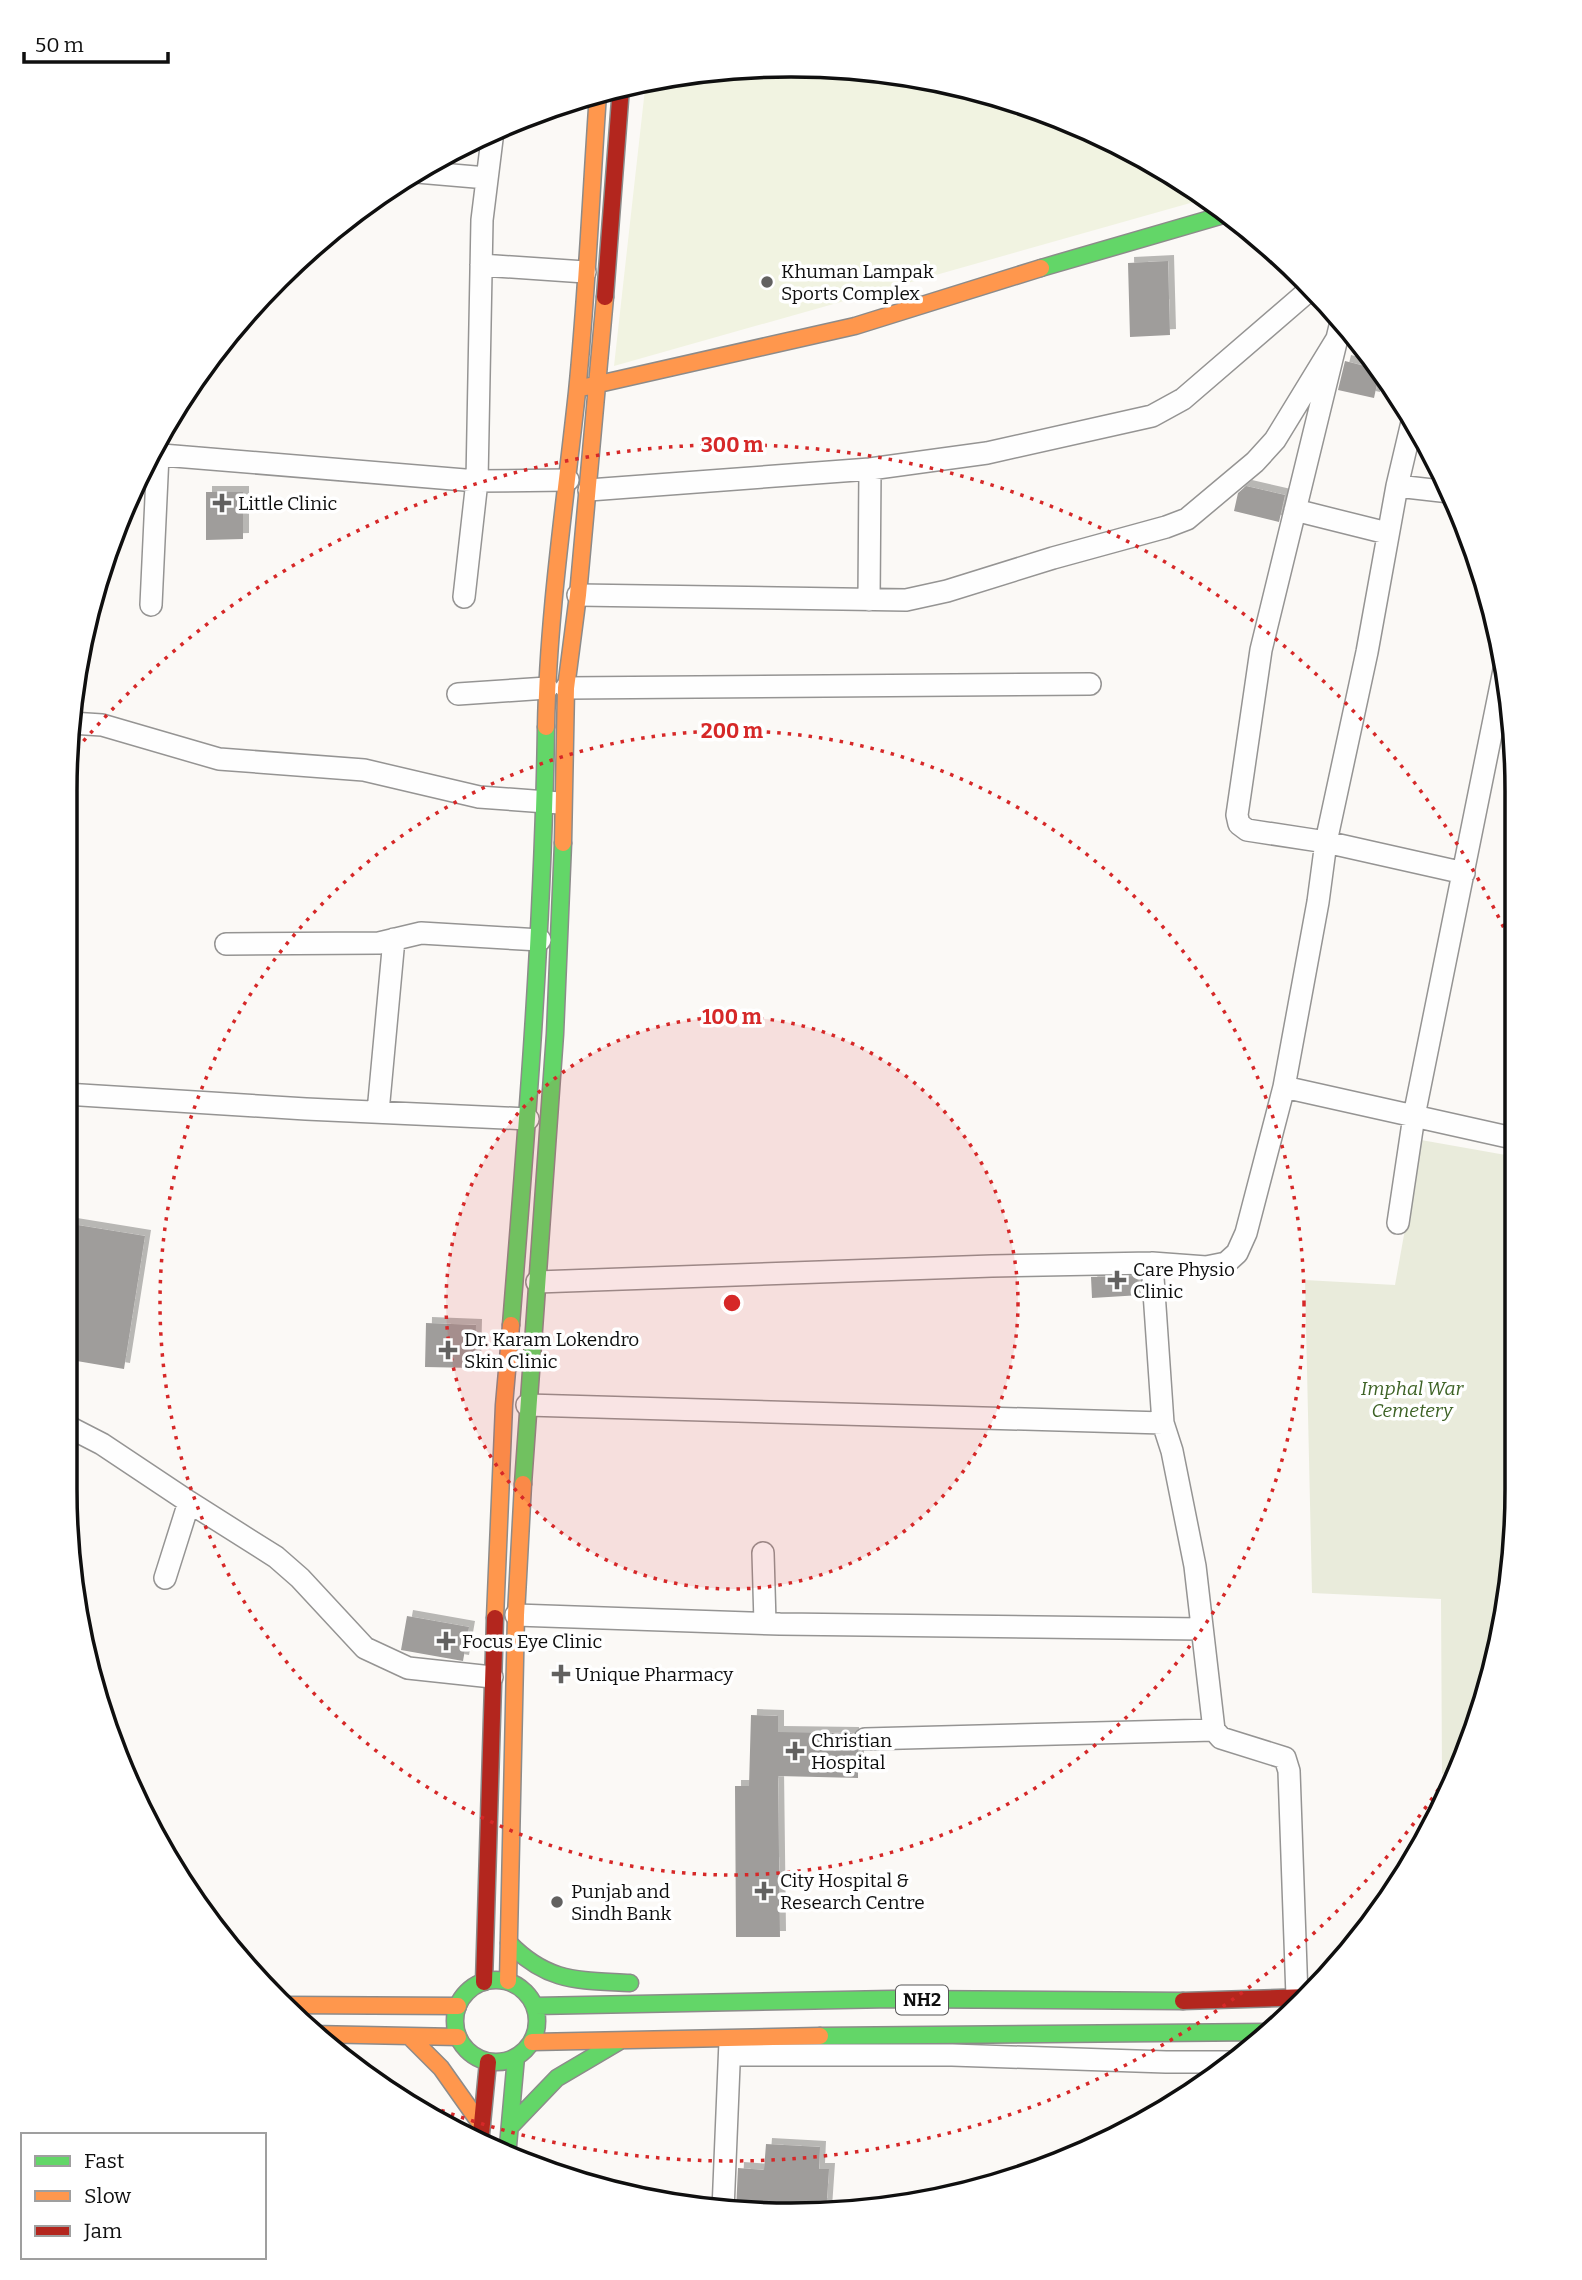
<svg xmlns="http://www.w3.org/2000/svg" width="1582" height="2280" viewBox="0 0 1582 2280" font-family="Bitter,serif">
  <defs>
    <filter id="shadow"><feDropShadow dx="6" dy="-6" stdDeviation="0" flood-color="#0004"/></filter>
  </defs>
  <rect width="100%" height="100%" fill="#fbf9f6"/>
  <!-- cemetery -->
  <path fill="#e9ebdb" d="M1421 1140 1517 1157V1489L1503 1631 1462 1767 1442 1774 1441 1599 1312 1593 1305 1280 1395 1285Z"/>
  <!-- pitch -->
  <path fill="#f1f3e1" d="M791 65 933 79 1069 120 1195 187 1208 198 614 366 646 80Z"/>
  <!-- building -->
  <path fill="#9f9d9b" filter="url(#shadow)" d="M1168 261 1170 335 1130 337 1128 263Z
    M1345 361 1380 370 1374 398 1338 390Z
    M1246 486 1285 495 1279 522 1234 511 1238 493Z
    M206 492H243V539L206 540Z
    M65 1223 145 1236 124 1369 65 1359Z
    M1138 1276 1141 1295 1092 1298 1091 1277Z
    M426 1323 476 1325 475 1368 425 1367Z
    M407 1616 469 1627 463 1661 401 1650Z
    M751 1715 778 1716V1732L853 1733 854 1745 858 1750V1778L778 1776 780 1937H736L735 1786H749Z
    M766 2144 820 2147 819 2169H829L826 2213 736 2210 738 2168 764 2170Z"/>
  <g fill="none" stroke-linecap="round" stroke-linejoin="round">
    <defs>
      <path id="street" d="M417 172 487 178
        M481 265 585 272
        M1341 322 1261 650 1237 815 1239 824 1247 830 1326 842 1464 873
        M150 454 477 481 568 480
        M1397 486 1450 492
        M589 490 870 469 987 453 1152 416 1183 399 1313 287
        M1295 510 1387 533
        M578 595 906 600 947 591 1053 558 1166 527 1187 519 1255 462 1275 440 1338 337
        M464 597 477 481 482 220 493 131
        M869 600 870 469
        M151 605 158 455
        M566 688 1090 684
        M458 694 547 688
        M71 723 102 725 219 759 364 770 479 797 560 803
        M226 944 379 943 421 933 540 940
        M1284 1087 1517 1139
        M65 1094 306 1109 528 1119
        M378 1112 394 939
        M1398 1223 1414 1116 1505 665
        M1152 1263 1163 1423 1172 1451 1195 1566 1214 1730 1221 1738 1285 1758 1289 1771 1297 1997
        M537 1282 992 1266 1152 1263 1206 1267 1226 1263 1237 1253 1246 1233 1284 1087 1318 902 1326 842 1367 652 1397 486 1413 418
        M527 1405 1163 1423
        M65 1425 102 1444 189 1502 276 1557 300 1578 365 1648 408 1668 492 1677
        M763 1553 765 1623
        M165 1578 189 1502
        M516 1615 780 1624 1202 1629
        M865 1739 1214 1730
        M730 2055H952L1166 2062H1232
        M723 2210 730 2041"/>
      <path id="fast" d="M1041 268 1227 214
        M511 1325C527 1126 543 927 546 727
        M523 1484 555 1034 563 843
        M509 1943C548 1983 578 1980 630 1983
        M455 2021a41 41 0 1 1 82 0a41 41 0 1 1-82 0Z
        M535 2006 892 1999 1183 2001
        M820 2036 1269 2032
        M510 2127 557 2078 618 2042
        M507 2157 516 2057"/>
      <path id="slow" d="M581 388 855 326 1041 268
        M546 727C548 615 565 504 577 392 587 293 591 193 598 94
        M563 843 566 688 578 595 605 297
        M495 1618 504 1405 511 1325
        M508 1981 516 1615 523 1484
        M286 2005 458 2006
        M312 2034 458 2037
        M409 2036 441 2068 482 2126
        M532 2042 820 2036"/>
      <path id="jam" d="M605 297 621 87
        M484 1982 495 1618
        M1183 2001 1309 1997
        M481 2134 488 2062"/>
    </defs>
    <!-- street casing -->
    <use href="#street" stroke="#959493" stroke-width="24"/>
    <!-- fast casing -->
    <use href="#fast" stroke="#8c8b8a" stroke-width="19"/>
    <!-- slow casing -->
    <use href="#slow" stroke="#8c8b8a" stroke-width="19"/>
    <!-- jam casing -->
    <use href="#jam" stroke="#8c8b8a" stroke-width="19"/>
    <!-- street -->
    <use href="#street" stroke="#fefefe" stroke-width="21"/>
    <!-- fast -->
    <use href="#fast" stroke="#63d668" stroke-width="16"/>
    <!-- slow -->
    <use href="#slow" stroke="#ff974d" stroke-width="16"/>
    <!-- jam -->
    <use href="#jam" stroke="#b3261e" stroke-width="16"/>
  </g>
  <!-- distance rings -->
  <circle cx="732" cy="1303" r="286" fill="#d62828" fill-opacity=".12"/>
  <g fill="none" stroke="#d62828" stroke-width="3.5" stroke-dasharray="3.5 7">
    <circle cx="732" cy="1303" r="286"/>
    <circle cx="732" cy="1303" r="572"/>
    <path d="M1467 1745A858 858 0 0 1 390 2090M70 757A858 858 0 0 1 1516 954"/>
  </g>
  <!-- markers -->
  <g fill="#626160" stroke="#fff" stroke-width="2.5">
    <circle cx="767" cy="282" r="7"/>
    <path d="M218.5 492.5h7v7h7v7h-7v7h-7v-7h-7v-7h7z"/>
    <path d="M1113.5 1269.5h7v7h7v7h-7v7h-7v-7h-7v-7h7z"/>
    <path d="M444.5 1339.5h7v7h7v7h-7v7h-7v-7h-7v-7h7z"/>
    <path d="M442.5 1630.5h7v7h7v7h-7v7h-7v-7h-7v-7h7z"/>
    <path d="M557.5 1663.5h7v7h7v7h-7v7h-7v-7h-7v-7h7z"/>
    <path d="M791.5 1740.5h7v7h7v7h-7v7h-7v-7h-7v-7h7z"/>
    <path d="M760.5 1880.5h7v7h7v7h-7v7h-7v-7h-7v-7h7z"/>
    <circle cx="557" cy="1902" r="7"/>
  </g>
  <g text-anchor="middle" stroke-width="7" stroke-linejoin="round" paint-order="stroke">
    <!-- shield labels -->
    <rect fill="#fff" stroke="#575757" stroke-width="2" x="896" y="1985.5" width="52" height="29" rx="5"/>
    <g font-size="18" font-weight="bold" fill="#0f0f0f">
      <text x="922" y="2006">NH2</text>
    </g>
    <!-- poi labels -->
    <g font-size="19" fill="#0f0f0f" stroke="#fff" text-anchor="start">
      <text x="781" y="278">Khuman Lampak<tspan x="781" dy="22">Sports Complex</tspan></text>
      <text x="238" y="510">Little Clinic</text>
      <text x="1133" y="1276">Care Physio<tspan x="1133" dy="22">Clinic</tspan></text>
      <text x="464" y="1346">Dr. Karam Lokendro<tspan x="464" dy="22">Skin Clinic</tspan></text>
      <text x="462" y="1648">Focus Eye Clinic</text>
      <text x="575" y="1681">Unique Pharmacy</text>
      <text x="811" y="1747">Christian<tspan x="811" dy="22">Hospital</tspan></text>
      <text x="780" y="1887">City Hospital &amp;<tspan x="780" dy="22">Research Centre</tspan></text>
      <text x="571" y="1898">Punjab and<tspan x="571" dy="22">Sindh Bank</tspan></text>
    </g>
    <!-- park labels -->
    <g font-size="19" font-style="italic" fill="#3d6225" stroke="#fff">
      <text x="1412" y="1395">Imphal War<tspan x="1412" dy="22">Cemetery</tspan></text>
    </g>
  </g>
  <!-- crop -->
  <path d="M0 0H1582V2280H0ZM791 77H791A714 714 0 0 1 1505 791V1489A714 714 0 0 1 791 2203H791A714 714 0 0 1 77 1489V791A714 714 0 0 1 791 77Z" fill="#fff" fill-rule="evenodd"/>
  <path fill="none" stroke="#0f0f0f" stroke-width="3.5" d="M791 77H791A714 714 0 0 1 1505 791V1489A714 714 0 0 1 791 2203H791A714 714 0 0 1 77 1489V791A714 714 0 0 1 791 77Z"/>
  <circle cx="732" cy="1303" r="10" fill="#d62828" stroke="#fff" stroke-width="3.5"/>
  <g font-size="21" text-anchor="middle" font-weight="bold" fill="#d62828" stroke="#fff" stroke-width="7" stroke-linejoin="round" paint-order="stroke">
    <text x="732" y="452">300 m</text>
    <text x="732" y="738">200 m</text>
    <text x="732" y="1024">100 m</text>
  </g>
  <!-- legend -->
  <rect x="21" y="2133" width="245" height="126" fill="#ffffff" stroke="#9f9f9f" stroke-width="2"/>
  <rect x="35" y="2156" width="35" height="10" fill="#63d668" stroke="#9f9f9f" stroke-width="2"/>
  <text x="84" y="2168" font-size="21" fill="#0f0f0f">Fast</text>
  <rect x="35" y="2191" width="35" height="10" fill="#ff974d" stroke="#9f9f9f" stroke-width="2"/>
  <text x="84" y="2203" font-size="21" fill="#0f0f0f">Slow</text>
  <rect x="35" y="2226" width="35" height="10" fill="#b3261e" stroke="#9f9f9f" stroke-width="2"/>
  <text x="84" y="2238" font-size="21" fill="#0f0f0f">Jam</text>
  <!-- scale -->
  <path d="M24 52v10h144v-10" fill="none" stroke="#0f0f0f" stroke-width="3.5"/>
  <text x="35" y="52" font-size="21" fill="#0f0f0f" stroke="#ffffff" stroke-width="5" paint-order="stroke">50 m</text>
</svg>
